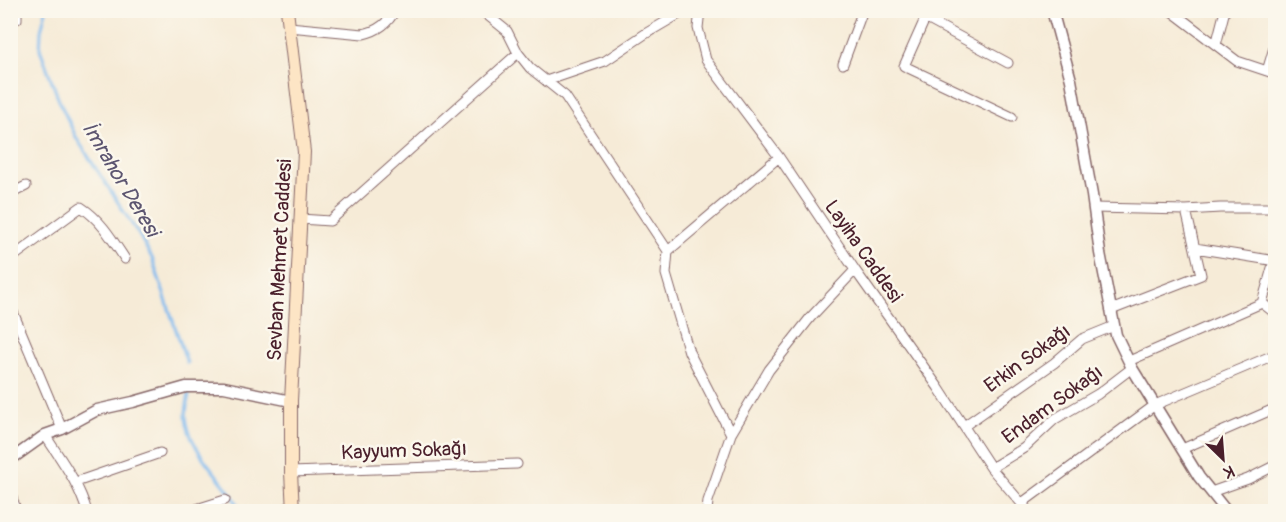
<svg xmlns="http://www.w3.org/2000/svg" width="1286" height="522" viewBox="0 0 1286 522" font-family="Pangolin,sans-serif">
  <rect width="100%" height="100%" fill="#fbf7ec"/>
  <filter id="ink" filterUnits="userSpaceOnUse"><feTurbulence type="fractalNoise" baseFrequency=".0167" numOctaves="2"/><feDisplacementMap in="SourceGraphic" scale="12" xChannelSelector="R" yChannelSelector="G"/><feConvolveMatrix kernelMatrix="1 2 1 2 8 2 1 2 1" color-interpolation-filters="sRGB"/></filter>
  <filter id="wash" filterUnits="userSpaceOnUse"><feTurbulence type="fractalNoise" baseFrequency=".008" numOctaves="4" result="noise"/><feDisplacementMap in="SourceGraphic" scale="24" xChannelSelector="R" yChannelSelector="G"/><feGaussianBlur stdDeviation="1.35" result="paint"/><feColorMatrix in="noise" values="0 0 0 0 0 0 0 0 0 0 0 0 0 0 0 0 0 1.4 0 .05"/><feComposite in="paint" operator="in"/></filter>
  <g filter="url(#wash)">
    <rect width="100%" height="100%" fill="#f6ebd7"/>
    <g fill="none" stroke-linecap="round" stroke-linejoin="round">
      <!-- stream -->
      <path stroke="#7cb9ef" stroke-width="3" d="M46 10 41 31 40 49 60 103 77 139 139 235 152 258 187 363
        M189 393C188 400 186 408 186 416 187 438 204 460 218 477 226 488 236 498 241 512"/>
    </g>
  </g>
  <g filter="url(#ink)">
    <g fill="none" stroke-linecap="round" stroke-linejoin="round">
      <defs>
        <path id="minor" d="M481 10 507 31 518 53 530 68 565 96 668 251 666 274 689 352 731 434
          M700 10 698 28 706 60 779 157 855 270 938 387 991 468 1029 512
          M929 10 904 66 1012 117
          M1170 10 1237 61 1276 74
          M925 18 1008 63
          M10 21 17 19V10
          M289 27 363 34C377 31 388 24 395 10
          M1216 45 1225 10
          M843 64 863 10
          M1267 71 1276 41
          M546 81 605 61 645 34 686 10
          M10 194 26 186
          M1094 208 1186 210 1220 208H1276
          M300 219 330 221 518 53
          M1195 248 1276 261
          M668 251 779 157
          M10 259 81 207C101 220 112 239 125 259
          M1262 303 1276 314
          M10 305 62 429
          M1111 310 1201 275 1186 210
          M1129 361 1262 303 1274 261
          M964 426 1054 363 1082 339 1114 326
          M45 435C61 460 79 483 87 512
          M1182 449 1276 408
          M991 468 1024 448 1055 419 1098 394 1132 368
          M291 472 517 464
          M76 482 160 453
          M10 492 17 512
          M1211 492 1248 479 1276 465
          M1022 503 1155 405 1276 354
          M187 512 225 500
          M707 512 708 501 731 434 769 370 810 318 855 270"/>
        <path id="tertiary" d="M1052 10 1071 80 1092 195 1100 253 1116 335 1132 368 1199 477 1227 512
          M10 460 45 435 62 429 97 410 133 402 186 387H224L291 401"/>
        <path id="secondary" d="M287 10 304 152 291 401V472L293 512"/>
      </defs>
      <!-- minor casing -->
      <use href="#minor" stroke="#866667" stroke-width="11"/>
      <!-- tertiary casing -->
      <use href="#tertiary" stroke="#866667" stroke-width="13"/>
      <!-- secondary casing -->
      <use href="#secondary" stroke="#866667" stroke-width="14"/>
      <!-- minor -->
      <use href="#minor" stroke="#fff" stroke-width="9"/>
      <!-- tertiary -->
      <use href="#tertiary" stroke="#fff" stroke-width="10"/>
      <!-- secondary -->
      <use href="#secondary" stroke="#fde5c5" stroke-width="12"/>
    </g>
  </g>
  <g text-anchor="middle" stroke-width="5" stroke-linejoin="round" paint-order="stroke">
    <!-- street labels -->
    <g font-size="20" fill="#4a1f2b" stroke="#fbf7ec">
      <text transform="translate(864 251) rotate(55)" y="7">Layiha Caddesi</text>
      <text transform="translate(279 260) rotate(-87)" y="7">Sevban Mehmet Caddesi</text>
      <text transform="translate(1027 358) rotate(-36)" y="7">Erkin Sokağı</text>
      <text transform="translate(1052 404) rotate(-36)" y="7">Endam Sokağı</text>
      <text transform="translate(404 450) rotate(-2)" y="7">Kayyum Sokağı</text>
    </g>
    <!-- water labels -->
    <g font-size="21" font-style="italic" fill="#5c5570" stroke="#fbf7ec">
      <text transform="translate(121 179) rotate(59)" y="7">İmrahor Deresi</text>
    </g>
  </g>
  <!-- margin -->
  <rect width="1286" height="522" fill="none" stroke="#fbf7ec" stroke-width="36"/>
  <!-- north arrow -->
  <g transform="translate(1223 459) rotate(155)" stroke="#fbf7ec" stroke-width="4.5" paint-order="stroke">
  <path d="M0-4.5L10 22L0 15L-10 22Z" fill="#4a1f2b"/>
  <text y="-9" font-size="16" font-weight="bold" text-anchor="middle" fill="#4a1f2b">K</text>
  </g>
</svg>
